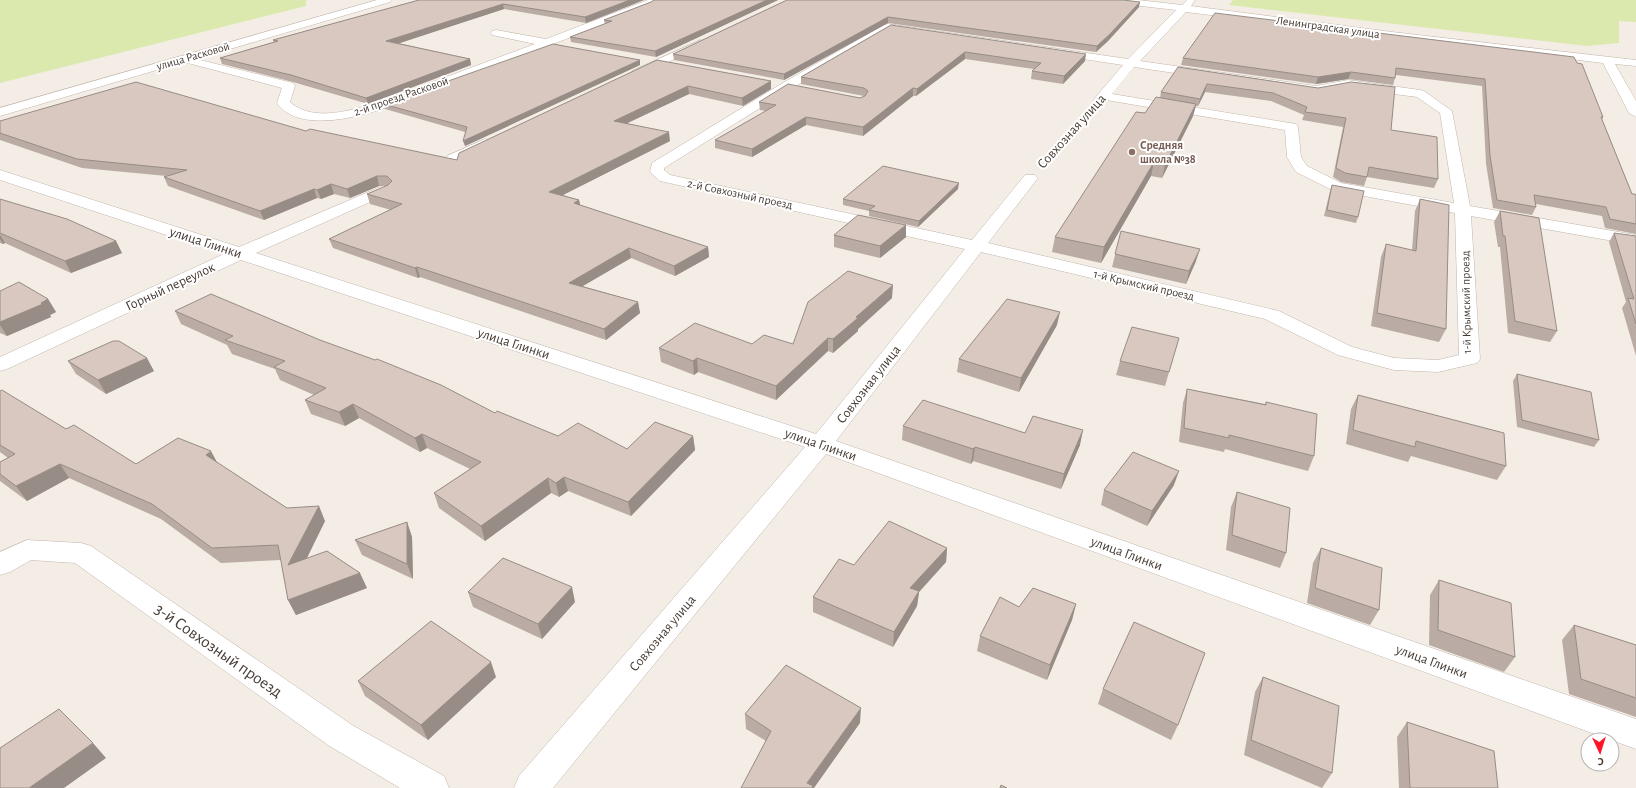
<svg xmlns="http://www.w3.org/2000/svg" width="1636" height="788" viewBox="0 0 1636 788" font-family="'Alegreya Sans',sans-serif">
  <rect width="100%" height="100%" fill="#f4ede6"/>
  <!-- green -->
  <path fill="#dce9ae" d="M0 0H306V6L0 83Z
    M1233 0H1636V22L1619 21V43L1587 46 1229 5Z"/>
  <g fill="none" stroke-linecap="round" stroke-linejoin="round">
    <defs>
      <path id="minor" d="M377 0H392L390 2 196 59 293 83 295 86 290 102C314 124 357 109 384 100L535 44 492 35 491 33 492 31 496 30 546 39 648 0H659L651 6C583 33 516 58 448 84 414 96 382 112 347 118 325 122 291 124 277 103L282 88 184 62 0 116V108Z
        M1110 0H1138L1182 5 1187 0H1195L1191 6 1392 32 1636 60V66L1615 64 1636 101V117L1629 113 1603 63 1186 12 1140 61 1316 86 1348 80 1420 90 1424 91 1452 111 1470 206 1636 235V245L1471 216 1480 359 1477 363 1438 372 1394 370 1338 355 1265 319 981 252 836 441 1636 719V749L826 454 553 788H514L519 776 805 447 241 260 7 369 0 371V357L224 254 0 180V170L239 247 385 185 390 187 393 190 390 193 256 253 816 434 965 249 660 181 650 172 652 163 781 84 884 25 888 24 1128 59 1176 10 1115 3ZM890 30 1123 65 1095 98 1093 101 1095 104H1103L1106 100 1285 130 1287 157 1296 172 1332 190 1455 213 1459 355 1438 360 1394 358 1352 347 1279 311 988 243 1038 178 1035 175H1025L972 240 670 175 664 170V168L789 90ZM1134 67 1316 94 1348 88 1417 97 1440 113 1454 203 1341 183 1307 166 1301 157 1298 127 1296 124 1112 94Z
        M701 40 706 43 705 45 640 75H632L630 73 632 71Z
        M485 139 490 140 492 143 490 146 457 162H447L445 159 447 156Z
        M27 540 81 543 91 546 352 725 444 776 449 788H400L328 745 75 563 31 560 10 572 0 575V552Z"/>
    </defs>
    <!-- minor casing -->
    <use href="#minor" stroke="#c2b5ac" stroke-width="1"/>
    <!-- path -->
    <path stroke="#c1aa9a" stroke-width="1.5" stroke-dasharray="1.5 1.5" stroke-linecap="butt" d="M1044 162 1086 115"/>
    <!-- minor -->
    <use href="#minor" fill="#fff" fill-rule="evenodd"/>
  </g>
  <!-- wall -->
  <path fill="#baaca4" d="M419 0H644L586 23 504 9 398 43 470 59 471 65 368 104 293 82 222 64 220 58 274 42 273 40Z
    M654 0H778L656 57 571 42 570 37 605 24 604 20 651 2Z
    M787 0 1139 7 1108 41 1096 52 888 23 784 80 674 60 673 54Z
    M891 25 1085 61 1063 84 1031 79 1032 71 1034 69 965 59 916 96H913L863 136 806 125 752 157 715 148V140L766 111 760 110 759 102 860 98 865 96H864L801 84V77Z
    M1183 58 1577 63 1603 117 1602 120 1632 194 1636 195V234L1605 228 1602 216 1536 204V207L1532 215 1493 208 1486 164 1482 86 1396 75 1395 78 1393 85 1348 79 1316 84 1181 65Z
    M657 60 771 81V89L743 106 689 94 627 123 670 141 563 195 579 200 580 205 708 247 709 257 675 276 631 258 582 286 638 302 640 313 606 340 420 277 418 278 333 248 329 239 391 210 370 204 367 194 387 186H379L350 198 334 194 321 199 317 198 264 220 168 186 164 177 167 176 82 168 0 140V121L306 131 457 160Z
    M640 65 465 146V132L385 109 383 104Z
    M1178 67 1318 88 1391 130 1438 179 1434 188 1367 177 1364 186 1341 182 1333 177 1343 127 1302 120 1304 115 1271 101 1205 92 1198 106H1196L1193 116 1162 178 1151 176 1101 263 1052 252 1055 237 1145 113 1160 98 1161 92Z
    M1332 185 1358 217 1356 223 1324 216 1330 191Z
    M958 189 918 227 869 216V211L843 205V199Z
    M0 199 116 241 122 253 71 273 5 243 3 244 0 243Z
    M1420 199 1446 329 1439 342 1371 326 1381 257 1386 244 1412 250 1415 211Z
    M1500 211 1557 331 1550 342 1508 333 1500 247H1498L1494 222Z
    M906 225V237L880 258 834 247V235Z
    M1121 231 1196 261 1186 284 1112 267Z
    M1614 233 1636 236V356L1622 308 1626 302 1609 242Z
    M0 291 48 299 56 312 50 315 51 317 7 336 0 333Z
    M892 298 858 329V331L833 353 828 351 776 400 698 372 694 375 661 362 659 348 752 344H793Z
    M175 311 320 340 495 413 558 436 627 449 693 436 695 450 631 516 568 491 559 497 551 493 485 541 439 508 434 493 470 469 427 448 420 452 359 418 345 426 311 414 305 400 314 395 280 380 275 369 232 354 227 345 181 324Z
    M1057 325 1019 392 957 372 959 359Z
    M1179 338 1165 386 1116 375 1120 361Z
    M68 361 154 371 106 394 76 374Z
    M1517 374 1599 440 1594 447 1517 427 1513 381Z
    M1187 389 1265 404 1266 402 1314 456 1308 471 1225 449 1224 452 1179 442 1183 403Z
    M0 391 66 429 136 464 217 463 287 508 325 521 307 558 367 588 296 615 288 600 281 560 221 563 161 519 69 478 27 501 0 481V462L8 458 0 452Z
    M1358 395 1506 466 1497 480 1411 456 1408 462 1346 444 1351 409Z
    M903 426 1025 433 1080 445 1061 489 973 461 971 464 902 440Z
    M1174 485 1147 526 1101 505 1104 490Z
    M1237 492 1286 553 1280 568 1226 550 1231 507Z
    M407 522 412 537 413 579 362 555 355 540Z
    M947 548 946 562 919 592 917 606 893 647 813 612V597L854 565Z
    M1321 548 1379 610 1370 625 1307 603 1313 563Z
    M1439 580 1515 657 1504 672 1429 645 1430 595Z
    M468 592 575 602 542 639 473 607Z
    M1076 604 1072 620 1047 680 977 651 980 636Z
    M1574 625 1636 645V717L1569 694 1562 640Z
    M496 677 428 740 365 696 358 681Z
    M1263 677 1332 773 1322 788 1244 755 1255 692Z
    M1103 689 1178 725 1171 740 1098 704Z
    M745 714 860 723 766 741 746 729Z
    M1407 722 1498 788H1399L1397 737Z"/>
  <!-- shaded-wall -->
  <path fill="#978c86" d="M630 0H644L586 23 585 17Z
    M767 0H778L656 57 655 51Z
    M1140 2 1139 7 1108 41 1096 52 1097 46Z
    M503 4 504 9 388 47 386 41Z
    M888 17V23L784 80V74Z
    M965 52V59L916 96 917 89Z
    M1086 54 1085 61 1063 84 1064 76Z
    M470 59 471 65 368 104 366 98Z
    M640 60V65L465 146 463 141Z
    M1351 72 1348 79 1316 84 1318 77Z
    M771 81V89L743 106 742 98Z
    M1207 84 1205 92 1198 106 1200 99Z
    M688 86 689 94 615 129 614 121Z
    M913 88V96L863 136V127Z
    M1196 104 1193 116 1162 178 1165 165Z
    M806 117V125L752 157V149Z
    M669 132 670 141 551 201 549 192Z
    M1154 162 1151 176 1101 263 1104 247Z
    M377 176 379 186 350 198 347 189Z
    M959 183 958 189 918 227 919 221Z
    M331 184 334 194 321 199 317 190Z
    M314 189 317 198 264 220 260 211Z
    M579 200 581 209 574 203Z
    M906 225V237L880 258V246Z
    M0 235 5 243 3 244 0 239Z
    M116 241 122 253 71 273 65 261Z
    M708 247 709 257 675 276 674 266Z
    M629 248 631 258 571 293 569 283Z
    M1200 249 1196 261 1186 284 1189 271Z
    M417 267 420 277 418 278 415 268Z
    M893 285 892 298 858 329V331L833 353V339L856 317Z
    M48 299 56 312 50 315 51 317 7 336 0 325V322Z
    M638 302 640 313 606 340 604 329Z
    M1060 312 1057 325 1019 392 1021 378Z
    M828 338V351L776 400V386Z
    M147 358 154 371 106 394 98 380Z
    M697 358 698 372 694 375 693 361Z
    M353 404 359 418 345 426 339 412Z
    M1083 430 1080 445 1061 489 1064 474Z
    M422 434 427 448 420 452 415 438Z
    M693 436 695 450 631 516 628 502Z
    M975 447 973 461 971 464 973 449Z
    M211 451 219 466 206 455Z
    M60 464 69 478 27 501 16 486Z
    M1179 471 1174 485 1147 526 1152 511Z
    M564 477 568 491 559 497 556 483Z
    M548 478 551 493 485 541 481 526Z
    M319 506 325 521 296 580 288 565Z
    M407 522 412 537 413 579 407 564Z
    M947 548 946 562 919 592 917 606 893 647 894 632 910 588Z
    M360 573 367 588 296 615 288 600Z
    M572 587 575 602 542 639 538 624Z
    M1076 604 1072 620 1047 680 1050 665Z
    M491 662 496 677 428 740 421 725Z
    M861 708 860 723 814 788H807V783Z
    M93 743 106 758 64 788H29Z"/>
  <!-- building -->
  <path fill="#d8c8bf" stroke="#978c86" d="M419 0H630L585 17 503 4 386 41 470 59 366 98 291 75 220 58 278 41 273 40Z
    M654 0H767L655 51 570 37 612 21 604 20 651 2Z
    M787 0H1123L1140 2 1109 35 1097 46 888 17 784 74 673 54Z
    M1215 13 1574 57 1577 63 1582 64 1603 117H1601L1632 194H1635L1636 195V224L1610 219 1606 207 1534 195 1536 207 1497 200 1490 156 1485 79 1396 68 1395 78 1351 72 1318 77 1183 58Z
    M891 25 1086 54 1064 76 1032 71 1041 63 965 52 917 89 913 88 863 127 806 117 752 149 715 140 776 105 759 102 788 84 860 98 865 96 868 91 864 88 801 77Z
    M553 44 640 60 463 141 467 127 383 104Z
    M657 60 771 81 742 98 688 86 614 121 669 132 549 192 579 200 574 203 708 247 674 266 629 248 569 283 638 302 604 329 417 267 415 268 329 239 402 204 367 194 388 185 392 181 387 176H377L347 189 331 184 317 190 314 189 260 211 164 177 187 170 77 159 0 133V121L136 82 306 131 310 129 457 160 459 153Z
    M1178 67 1318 88 1351 82 1395 87 1391 130 1437 137 1438 179 1369 167 1367 177 1345 173 1336 168 1346 118 1305 112 1307 107 1273 93 1207 84 1200 99 1161 92Z
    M1156 97 1196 104 1165 165 1154 162 1104 247 1055 237 1136 112 1145 113Z
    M883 166 959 183 919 221 869 210 875 206 843 199Z
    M1332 185 1364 191 1358 217 1327 210Z
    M0 199 67 219 116 241 65 261 0 233Z
    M1420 199 1449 205 1446 329 1377 313 1386 244 1416 251Z
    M1500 211 1539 218 1557 331 1515 321 1505 236H1503Z
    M858 215 906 225 880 246 834 235Z
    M1121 231 1200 249 1189 271 1115 254Z
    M1614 233 1636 236V324L1628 298 1634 299Z
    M848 271 893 285 856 317 858 318 833 339 828 338 776 386 697 358 693 361 659 348 695 323 752 344 764 335 793 344 808 302Z
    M19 282 48 299 41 303 43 304 0 322V291Z
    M211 294 320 340 375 360 377 359 441 385 495 413 497 411 558 436 578 423 627 449 655 422 693 436 628 502 564 477 556 483 548 478 481 526 434 493 481 462 422 434 415 438 353 404 339 412 305 400 326 388 274 367 285 361 225 340 233 336 175 311Z
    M1007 299 1060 312 1021 378 959 359Z
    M1132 327 1179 338 1169 372 1120 361Z
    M113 341H119L147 358 98 380 68 361Z
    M1517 374 1591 392 1599 440 1522 420Z
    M1187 389 1266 405V402L1317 414 1314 456 1229 435V438L1184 428Z
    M2 390 66 429 74 425 136 464 178 438 211 451 206 455 287 508 319 506 288 565 327 551 360 573 288 600 278 545 212 548 152 504 60 464 16 486 0 474V462L15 454 0 445V391Z
    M1358 395 1504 433 1506 466 1416 441 1415 447 1353 430Z
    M923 400 1025 433 1033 416 1083 430 1064 474 975 447 973 449 903 426Z
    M1133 452 1179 471 1152 511 1104 490Z
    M1237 492 1290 508 1286 553 1232 535Z
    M889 521 947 548 910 588 919 591 894 632 813 597 839 559 854 565Z
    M407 522V564L355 540Z
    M1321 548 1382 568 1379 610 1315 588Z
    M503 558 572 587 538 624 468 592Z
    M1439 580 1511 603 1515 657 1438 630Z
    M1033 588 1076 604 1050 665 980 636 1000 597 1019 607Z
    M431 621 491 662 421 725 358 681Z
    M1134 622 1205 653 1178 725 1103 689Z
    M1574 625 1636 645V698L1581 679Z
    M786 665 861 708 807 783 813 786 812 788H741L771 731 745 714Z
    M1263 677 1339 706 1332 773 1251 740Z
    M59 709 93 743 29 788H0V748Z
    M1407 722 1494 751 1498 788H1410Z
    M1001 785 1007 788H1000Z"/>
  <!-- markers -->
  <circle fill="#8d6e63" stroke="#fff" stroke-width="1.5" cx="1132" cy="152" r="4"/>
  <g text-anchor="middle" stroke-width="4" stroke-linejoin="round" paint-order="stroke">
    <!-- far-street labels -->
    <g font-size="12" fill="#473c35" stroke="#fff">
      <text transform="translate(1328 27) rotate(8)" y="4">Ленинградская улица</text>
      <text transform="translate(193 56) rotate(-16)" y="4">улица Расковой</text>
      <text transform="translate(401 96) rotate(-19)" y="4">2-й проезд Расковой</text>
      <text transform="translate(740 194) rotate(12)" y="4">2-й Совхозный проезд</text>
      <text transform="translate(1144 285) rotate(13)" y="4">1-й Крымский проезд</text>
      <text transform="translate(1466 302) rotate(-91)" y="4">1-й Крымский проезд</text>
    </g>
    <!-- far-education labels -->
    <g font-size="12" font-weight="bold" fill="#785e54" stroke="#fff" text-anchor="start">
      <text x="1140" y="149">Средняя<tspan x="1140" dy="14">школа №38</tspan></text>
    </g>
    <!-- street labels -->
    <g font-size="14" fill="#473c35" stroke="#fff">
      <text transform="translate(1071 131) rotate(-48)" y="5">Совхозная улица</text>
      <text transform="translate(206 242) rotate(18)" y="5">улица Глинки</text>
      <text transform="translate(170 286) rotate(-25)" y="5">Горный переулок</text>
      <text transform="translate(514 343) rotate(18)" y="5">улица Глинки</text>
      <text transform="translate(868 384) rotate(-52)" y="5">Совхозная улица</text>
      <text transform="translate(821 444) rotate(19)" y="5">улица Глинки</text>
      <text transform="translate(1127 553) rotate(20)" y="5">улица Глинки</text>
      <text transform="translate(662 633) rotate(-50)" y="5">Совхозная улица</text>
      <text transform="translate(1432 661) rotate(20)" y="5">улица Глинки</text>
    </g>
    <!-- near-street labels -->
    <g font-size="17" fill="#473c35" stroke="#fff">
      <text transform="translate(219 650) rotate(35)" y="6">3-й Совхозный проезд</text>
    </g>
  </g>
  <!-- north arrow -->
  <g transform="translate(1600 752) rotate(176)"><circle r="19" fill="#ffffff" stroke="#b5b1ae"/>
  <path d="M0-3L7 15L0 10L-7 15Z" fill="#fe1327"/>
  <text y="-6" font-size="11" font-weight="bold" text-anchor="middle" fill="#473c35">С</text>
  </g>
</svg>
